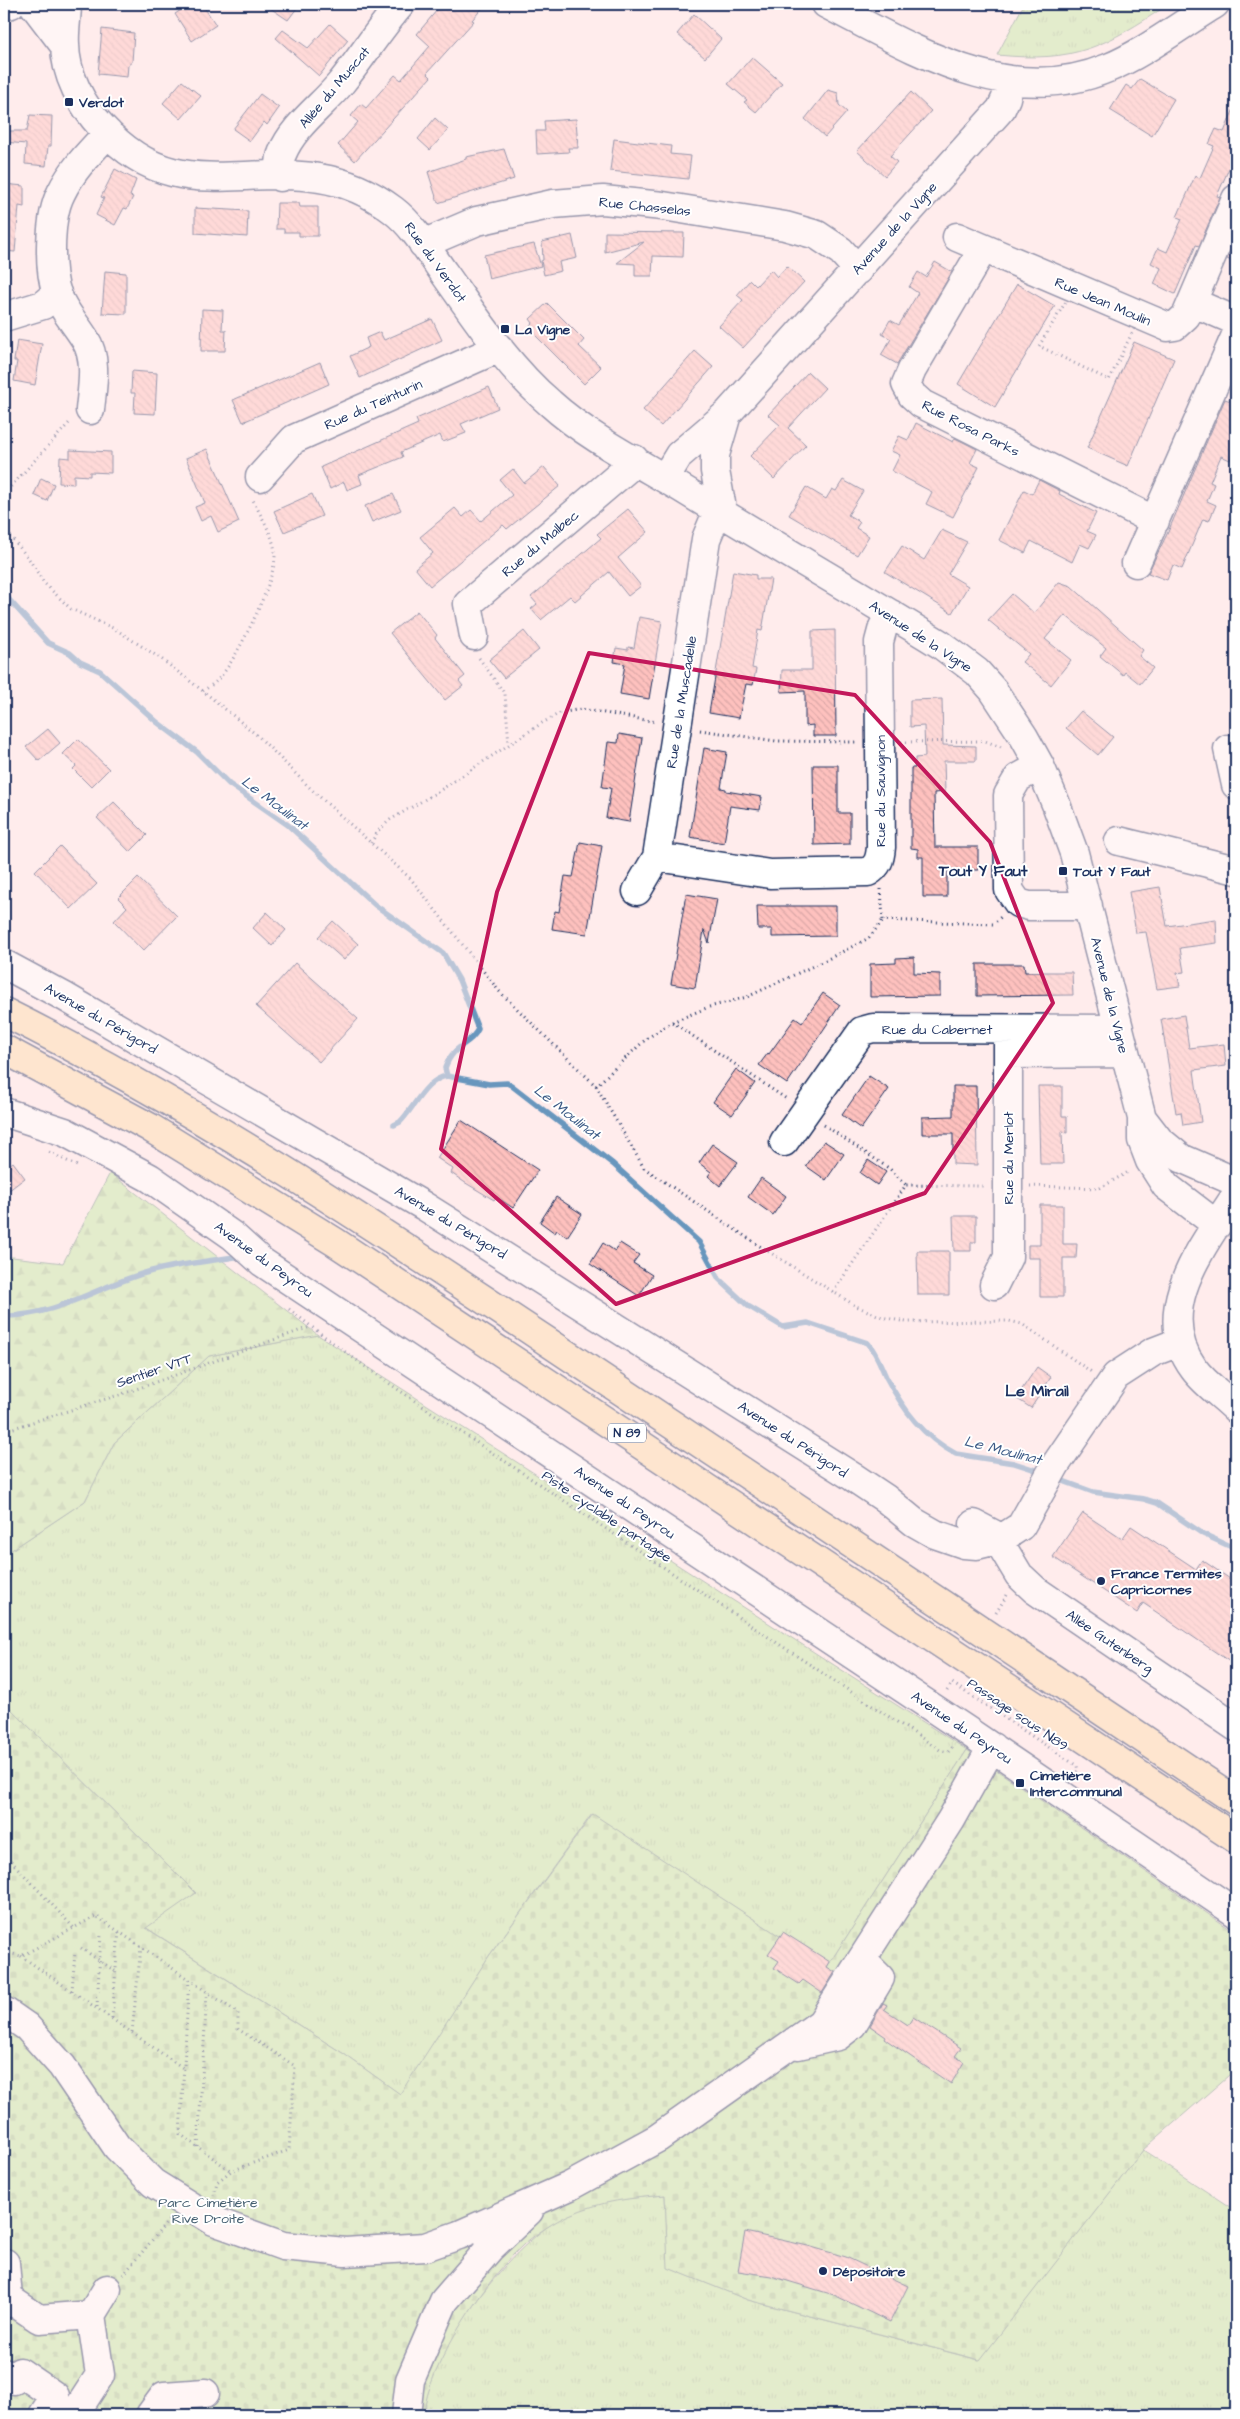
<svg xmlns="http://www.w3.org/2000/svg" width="1240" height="2419" viewBox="0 0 1240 2419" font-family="'Architects Daughter',sans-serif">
  <defs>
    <pattern id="grass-tufts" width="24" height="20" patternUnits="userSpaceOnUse" patternTransform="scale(1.25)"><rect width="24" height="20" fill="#c1eaa5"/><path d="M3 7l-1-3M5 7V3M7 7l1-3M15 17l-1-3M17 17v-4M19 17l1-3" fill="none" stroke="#a5c990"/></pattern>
    <pattern id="forest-firs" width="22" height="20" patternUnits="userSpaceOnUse" patternTransform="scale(1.25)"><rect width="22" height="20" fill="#c1eaa5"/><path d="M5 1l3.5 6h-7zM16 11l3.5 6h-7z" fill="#a5c990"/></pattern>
    <pattern id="cemetery-stones" width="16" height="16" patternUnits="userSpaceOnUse" patternTransform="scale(1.25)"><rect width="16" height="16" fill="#c1eaa5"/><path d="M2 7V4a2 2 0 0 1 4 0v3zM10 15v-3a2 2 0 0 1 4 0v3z" fill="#a5c990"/></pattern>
    <pattern id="building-back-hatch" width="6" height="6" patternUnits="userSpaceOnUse" patternTransform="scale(1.25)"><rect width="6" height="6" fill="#fec1be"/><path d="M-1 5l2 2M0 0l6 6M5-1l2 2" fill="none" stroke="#d9a6a6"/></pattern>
  </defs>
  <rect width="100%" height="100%" fill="#ffecec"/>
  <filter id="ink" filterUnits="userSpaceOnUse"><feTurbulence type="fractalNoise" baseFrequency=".02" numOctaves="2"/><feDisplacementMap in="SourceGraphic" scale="10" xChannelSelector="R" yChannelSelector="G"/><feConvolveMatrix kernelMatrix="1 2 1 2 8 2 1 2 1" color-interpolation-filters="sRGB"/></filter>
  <g filter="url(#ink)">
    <!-- grass -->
    <path fill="url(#grass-tufts)" stroke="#6e8c82" d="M1024 4H1169C1104 47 1076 63 997 55Z
      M318 1335 967 1750 827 1967 592 1814 489 1956 401 2095 344 2054 145 1927 196 1893 4 1702V1555L85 1501 114 1443 209 1356Z
      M1143 2150 1236 2211V2415H424C426 2355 514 2238 569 2214 602 2200 630 2198 665 2195L669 2268 748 2300 979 2360Z"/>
    <!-- forest -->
    <path fill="url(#forest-firs)" stroke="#6e8c82" d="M110 1173 318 1335 209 1356 114 1443 85 1501 4 1555V1256L63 1263Z"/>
    <!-- cemetery -->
    <path fill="url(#cemetery-stones)" stroke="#6e8c82" d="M4 1702 196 1893 146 1928 344 2054 400 2094 489 1956 593 1814 827 1967 967 1750 1236 1933V2069L1143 2150 980 2360 748 2300 668 2268 665 2195C631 2198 601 2201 569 2215 555 2221 536 2234 524 2244 489 2276 426 2367 424 2415H4Z"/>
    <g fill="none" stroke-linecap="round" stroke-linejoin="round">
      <!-- stream -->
      <path stroke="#6896bd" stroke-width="5.5" d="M4 594 48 643 70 653 80 662 100 671 157 722 197 752 229 784 288 825 375 905 443 953 459 980 478 1029C470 1046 454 1043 445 1068L447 1076
        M394 1125 400 1122C414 1108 426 1079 447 1076L489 1084 507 1083 511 1085 613 1164 699 1242 719 1279 748 1306 783 1327 808 1323 868 1343C876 1352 881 1366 886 1377 903 1409 923 1437 956 1454L1014 1463 1042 1472
        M4 1316C57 1317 101 1284 152 1271 179 1264 208 1261 235 1257
        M1055 1478 1093 1492 1144 1499 1157 1503 1203 1534 1236 1549"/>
    </g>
    <!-- building -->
    <path fill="url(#building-back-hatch)" stroke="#1b2f5e" d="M190 4H202L216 25 192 41 175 14Z
      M264 4H300L288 20Z
      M442 4H486L472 20 474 21 427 73 431 77 355 161 338 145 358 122 351 116 361 104 366 108 395 75 401 80 430 46 417 34Z
      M694 14 721 39 705 58 677 34Z
      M330 24 348 40 319 76 276 38 283 30 308 48Z
      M102 29 134 33 132 62 128 65 127 77 98 74Z
      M752 57 782 83 756 112 744 102 747 100 728 84Z
      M1140 79 1174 99 1152 136 1110 110 1126 85 1132 89Z
      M182 81 201 96 181 119 163 103Z
      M828 90 838 93 839 105 847 112 825 137 805 119Z
      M911 92 931 111 890 156 897 162 885 176 857 151Z
      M260 94 279 108 267 125 264 122 250 141 233 129Z
      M1236 104V152L1217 196 1220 197 1199 246 1196 245 1175 294 1154 284 1161 268 1151 263 1158 248 1167 252 1182 219 1177 217 1195 176 1200 178 1214 146 1209 144 1216 129 1224 132Z
      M30 115 52 116 51 146H48L46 166 25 164 26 144 4 142V131H27Z
      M435 118 448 130 430 150 418 139Z
      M576 119 578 148H568L569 152 537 154 536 131H545L544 121Z
      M614 139 671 146 670 154 691 156 688 179 610 171Z
      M504 149 514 179 438 203 428 172 466 159V157Z
      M115 169 136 180 130 196 133 197 127 209 124 208 115 225 96 215 104 198 101 197Z
      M4 184 24 186V207L19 206 15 252 4 251Z
      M277 203H299L300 207H318V236H299V232H284V229H276Z
      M195 208 248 211 247 237 195 233Z
      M605 232 684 233 683 257 653 256 652 276H635V264L617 263 644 242 605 252Z
      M572 235 577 258 559 262 561 271 544 275 541 261 543 260 542 242Z
      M1236 238V263L1227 259Z
      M534 244 541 266 489 279 484 255Z
      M935 262 952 272 897 364 881 355 891 339 882 334 890 320 899 325 918 293 909 287 918 272 926 277Z
      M787 266 804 282 743 348 719 326 743 300 737 295 750 280 756 286 771 270 777 277Z
      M105 271 126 273V314L102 313Z
      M1017 284 1055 306 995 407 958 384Z
      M547 303 584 340 579 346 601 367 584 384 528 328 533 323 530 319Z
      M202 309 223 310 222 330H226L225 351H201Z
      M432 319 442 340 360 378 350 356 369 347 366 338 380 332 384 340Z
      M17 340 42 344 35 385 14 381 17 361H14Z
      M1134 342 1174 359 1128 466 1087 448Z
      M695 351 713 367 661 426 643 410Z
      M320 362 329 384 243 422 233 400Z
      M132 371 157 373 155 414 134 413 135 393H131Z
      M808 372 825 388 788 428 806 445 774 479 750 456 780 425 768 415Z
      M489 387 498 408 461 424 466 433 443 442 440 435 401 452 403 457 359 475 362 484 347 490 344 482 330 489 321 467 418 424 416 419Z
      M1225 399 1236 403V445L1230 460 1221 456 1210 482 1214 484 1207 501 1216 505 1209 521 1203 519 1182 569 1173 565 1167 580 1148 573 1168 532Z
      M916 423 953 442 955 438 977 449 970 463 979 467 953 517 926 504 932 492 892 471 900 455 891 451 899 436 908 440Z
      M207 449 239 522 218 532 211 516 201 521 195 507 205 503 186 458Z
      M70 450 111 452V473L90 472V476L74 475V484L59 483 60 457 70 458Z
      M544 467 560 486 507 529 503 525 430 586 415 568 433 553 420 537 455 508 463 517 471 510 481 521 512 495 500 480 513 469 524 483Z
      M41 478 54 484 47 501 34 495Z
      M843 480 863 491 848 515 860 522 856 528 869 536 857 555 789 515 806 487 826 499 832 489 836 491Z
      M1039 480 1060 491 1059 494 1096 513 1087 531 1096 535 1089 548 1080 544 1072 562 1031 541 1025 553 999 540 1024 490 1032 494Z
      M312 494 322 516 284 532 274 511Z
      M393 494 401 510 372 522 365 506Z
      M628 509 648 532 618 558 641 586 628 596 609 572 575 601 570 596 541 620 531 609 537 604 531 597 601 538 597 534Z
      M942 530 967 542 948 574 968 586 952 613 885 572 902 546 924 560Z
      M733 571 756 575V579H771L762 631 758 630 752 668 756 669 753 685 746 684 739 718 709 713Z
      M1059 582 1071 586 1143 650 1139 656 1153 668 1140 684 1125 672 1123 675 1100 656 1106 648 1065 615 1045 639 1071 660 1051 685 1022 662 1029 654 988 620 1012 594 1034 613Z
      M417 611 437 635 435 638 465 676 459 681 463 686 445 700 390 633Z
      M639 617 662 621 649 699 620 694 625 664 614 662 616 648 628 650V647L634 648Z
      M835 630 836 736H813V725L805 726V691L781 692 782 670H812V631Z
      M524 631 539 650 504 678 489 660Z
      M942 699 943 745 976 746V761H944L945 792 934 793 935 847H978V870H947V897H923V857H918V849L911 848V768H915V758L925 757 924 726 910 727V700Z
      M1081 711 1113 737 1098 755 1066 728Z
      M48 729 60 743 39 761 26 747Z
      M619 734 642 738 629 822 606 818 611 788 602 787 608 742 618 743Z
      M78 739 109 769 91 787 73 769 76 766 63 754Z
      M704 748 727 752 721 788 726 789V791L762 797 760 810 730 806 724 843 690 837Z
      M813 765H838V813H850V844L814 845Z
      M114 802 147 835 130 852 97 818Z
      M580 842 602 846 587 934 552 929 555 911 559 912 565 876 573 877Z
      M60 846 97 884 71 909 35 871Z
      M138 878 177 916 143 951 114 921 127 907 118 898Z
      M1160 887 1167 926 1216 919 1217 943 1180 948 1184 972 1177 973 1180 986 1157 989 1146 932 1136 933 1129 892Z
      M686 894 717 899 709 943 704 930 695 988 671 984Z
      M757 906H836V936L772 937V929H758Z
      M267 912 286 930 272 946 253 928Z
      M333 921 358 944 344 960 318 937Z
      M914 957V973L940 974V996L870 997V964L896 963V958Z
      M295 963 358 1019 319 1062 256 1006Z
      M977 964H1024L1025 972H1072L1073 995 977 996Z
      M823 993 840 1005 787 1084 759 1065 768 1053 769 1054 795 1018 802 1023Z
      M1184 1015 1189 1048 1224 1044 1226 1066 1194 1070 1201 1122 1183 1125 1181 1112 1176 1113 1161 1019Z
      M736 1069 755 1083 732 1115 713 1102Z
      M869 1076 889 1089 861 1129 842 1115Z
      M953 1086H976L977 1165 953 1164V1134H922V1117L953 1116Z
      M1038 1086H1062V1116H1067V1133L1062 1132 1063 1164H1040Z
      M461 1120 538 1170 513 1208 496 1197 494 1200 464 1182 451 1173 453 1169 437 1158Z
      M824 1141 844 1154 826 1180 806 1166Z
      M712 1144 738 1162 720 1186 708 1176 711 1172 699 1163Z
      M868 1160 886 1172 877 1185 860 1173Z
      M13 1162 25 1178 4 1194V1169Z
      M761 1178 786 1196 773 1215 748 1197Z
      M556 1197 582 1214 567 1237 557 1230 555 1233 540 1222Z
      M1040 1205H1063V1244H1077L1076 1258H1063V1297H1040V1258H1028V1245H1040Z
      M953 1216H976V1242H971V1251H954Z
      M603 1243 615 1251 620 1243 639 1255 633 1263 652 1275 639 1296 590 1264Z
      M917 1251H949V1295H918Z
      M1037 1367 1051 1377 1031 1408 1016 1398Z
      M1083 1513 1122 1539 1131 1526 1196 1569 1202 1560 1236 1583V1666L1143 1603 1137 1613 1053 1557Z
      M783 1932 830 1962 827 1967 835 1972 822 1993 803 1980 799 1984 774 1968 779 1961 768 1954Z
      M883 2003 887 2005 884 2009 908 2025 913 2017 961 2048 955 2056 964 2062 951 2084 885 2039 886 2037 870 2026Z
      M745 2232 808 2246 846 2257 908 2286 890 2322 834 2295 771 2276 738 2271Z"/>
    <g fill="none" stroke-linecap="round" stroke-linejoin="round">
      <defs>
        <path id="minor" d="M33 4 65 46
          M67 4C67 17 64 31 65 44 65 74 82 106 102 127 172 204 235 165 319 178 346 182 372 194 393 210 414 226 429 252 444 273 476 318 508 367 550 403 586 436 639 463 681 488 767 541 854 591 940 644L977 672 993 690 1024 737 1040 766 1056 804 1074 853 1142 1118V1140L1150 1161 1166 1186 1217 1225
          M826 4C912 48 1008 110 1108 68 1143 54 1182 24 1215 4
          M4 6 11 4
          M280 177C280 170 279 160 282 154 293 126 322 106 341 83 362 57 379 29 401 4
          M957 237 1168 327 1175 326 1186 316 1236 199
          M423 244 477 221 553 204 603 200 663 206 785 226 817 235 841 251 858 270
          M983 249 912 370 906 384 912 395 922 404 1155 521
          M1192 302 1236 321
          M4 317 43 305 57 293
          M90 410C92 388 98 359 85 339 76 324 63 311 57 294 48 269 49 216 61 193 72 170 90 152 108 133
          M260 477 294 439 499 348
          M665 478 679 455 727 414 1001 109 1006 98 1010 80
          M1136 563 1236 335
          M474 636 468 604 628 468 634 459
          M1228 749 1236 785
          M1040 766 1018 778 1008 795 1009 890 1018 903 1029 906H1088
          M1119 841 1236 870
          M657 857 770 874 868 872C878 866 880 859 881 847L879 642 883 627 891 614
          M637 891 657 857 706 539 721 503 715 471V455L727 414
          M4 964 65 997 424 1206 853 1477 886 1499 914 1522 935 1534 964 1544 977 1545 1001 1539 1021 1526 1056 1464 1116 1376 1153 1352 1179 1342
          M1009 1054 1125 1053
          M4 1112 65 1132 150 1178 233 1236 262 1262 966 1730 1236 1913
          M1142 1118 1159 1140 1181 1158 1236 1182
          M784 1142 862 1031 873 1028 1119 1029
          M1236 1195C1204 1245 1150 1310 1194 1369 1205 1384 1223 1396 1236 1409
          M994 1285 1008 1257V1029
          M974 1524 995 1535 1019 1575 1035 1590 1236 1727
          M4 2011 27 2027 62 2066 117 2147 153 2183 214 2221 283 2246 345 2252 425 2247 459 2235 570 2186 658 2138 821 2023 951 1820 992 1747
          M798 2045 838 2036 852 2025 880 1978 863 1961
          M5 2263 8 2298
          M4 2304 8 2298 39 2319 91 2315 100 2375 74 2415
          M91 2315 107 2289
          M4 2373 14 2380 20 2372 55 2396 43 2415
          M150 2415 164 2396 205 2393
          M406 2415 410 2380 444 2301 490 2248 529 2211"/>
        <path id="highway" d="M4 1012C199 1109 381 1231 563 1352 788 1500 1012 1651 1236 1801
          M4 1049 149 1127 335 1242 1236 1839"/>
      </defs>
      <!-- minor casing -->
      <use href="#minor" stroke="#1b2f5e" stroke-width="31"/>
      <!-- highway casing -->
      <use href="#highway" stroke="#1b2f5e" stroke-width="31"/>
      <!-- path -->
      <path stroke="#1b2f5e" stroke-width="3" stroke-dasharray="1 4" stroke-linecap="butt" d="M1068 298 1135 327 1109 380 1039 346Z
        M4 494 71 421
        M4 528 29 559 44 583 71 609 115 629 160 658 203 691 258 736 311 789 411 879 499 991 596 1086 644 1168 758 1245 856 1306 882 1317 906 1322 1009 1321 1022 1324 1093 1373
        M479 658 505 694 509 744
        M203 691C208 687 216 683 220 677 237 659 276 579 275 555 275 537 260 515 252 498
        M700 730 776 741 858 742
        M901 742 985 741 1004 748
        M371 843 378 831 390 820 439 791 542 723 560 713 581 709 657 722
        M881 889 883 920 993 924 1002 916
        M672 1022 709 1007 747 997 826 960 869 938 883 920
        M596 1086 646 1039 672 1022 788 1100
        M824 1125 890 1169 906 1185
        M49 1152 79 1167
        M1030 1186 1100 1188 1130 1171
        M833 1292 906 1185 986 1186
        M289 1309C369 1373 457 1429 542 1486 674 1574 806 1663 940 1750L948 1752 952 1747
        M4 1431 125 1393 310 1327
        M996 1613 1007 1595
        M947 1691 952 1683 1077 1766 1078 1771 1071 1775
        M11 1861 74 1928
        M81 1948 115 1971
        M4 1952 21 1956 96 1916 238 2013V2029L295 2066 289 2150 231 2171 217 2182 214 2195
        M21 1956 183 2068
        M189 1979 180 2134 231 2171
        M72 1991 75 1952
        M97 2007 101 1934
        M112 2018 119 1931
        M132 2032 141 1947
        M198 2147 207 1992
        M123 2275 169 2220"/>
      <!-- minor -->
      <use href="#minor" stroke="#fff" stroke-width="28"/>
      <!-- highway -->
      <use href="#highway" stroke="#fddcac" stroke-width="28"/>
    </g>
  </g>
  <!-- marked area -->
  <path d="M0 0H1240V2419H0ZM589 653 855 695 990 842 1053 1003 925 1193 616 1304 441 1149 497 892Z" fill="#ffecec" fill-opacity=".55" fill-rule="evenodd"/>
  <path fill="none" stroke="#c2185b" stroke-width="4" stroke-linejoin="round" d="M589 653 855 695 990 842 1053 1003 925 1193 616 1304 441 1149 497 892Z"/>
  <!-- markers -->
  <g fill="#1b2f5e" stroke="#fff" stroke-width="2">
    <rect x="64" y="97" width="10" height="10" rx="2.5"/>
    <rect x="500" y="324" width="10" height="10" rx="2.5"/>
    <rect x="1058" y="866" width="10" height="10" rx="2.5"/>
    <circle cx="1101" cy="1581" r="5"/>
    <rect x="1015" y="1778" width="10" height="10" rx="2.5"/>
    <circle cx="823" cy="2271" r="5"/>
  </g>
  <g text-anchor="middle" stroke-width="4" stroke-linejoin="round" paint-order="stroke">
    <!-- shield labels -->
    <rect fill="#fff" stroke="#5f6d8e" stroke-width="1" x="608" y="1423.5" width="38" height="19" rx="4"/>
    <g font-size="12" font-weight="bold" fill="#1b2f5e">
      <text x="627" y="1437">N 89</text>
    </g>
    <!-- street labels -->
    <g font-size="14" fill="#1b2f5e" stroke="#fff">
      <text transform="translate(334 87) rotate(-50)" y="5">Allée du Muscat</text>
      <text transform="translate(645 206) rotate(6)" y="5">Rue Chasselas</text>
      <text transform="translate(894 228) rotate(-48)" y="5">Avenue de la Vigne</text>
      <text transform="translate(436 262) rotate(54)" y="5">Rue du Verdot</text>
      <text transform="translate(1103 301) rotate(23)" y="5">Rue Jean Moulin</text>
      <text transform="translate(373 404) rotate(-24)" y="5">Rue du Teinturin</text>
      <text transform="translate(971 428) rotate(27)" y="5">Rue Rosa Parks</text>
      <text transform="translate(540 543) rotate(-40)" y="5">Rue du Malbec</text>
      <text transform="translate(921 636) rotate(33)" y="5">Avenue de la Vigne</text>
      <text transform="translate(681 702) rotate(-81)" y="5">Rue de la Muscadelle</text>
      <text transform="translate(880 791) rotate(-90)" y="5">Rue du Sauvignon</text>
      <text transform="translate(1110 995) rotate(76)" y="5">Avenue de la Vigne</text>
      <text transform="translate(101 1018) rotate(30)" y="5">Avenue du Périgord</text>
      <text x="937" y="1034">Rue du Cabernet</text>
      <text transform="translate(1008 1158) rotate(-90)" y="5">Rue du Merlot</text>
      <text transform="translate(451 1222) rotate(31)" y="5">Avenue du Périgord</text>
      <text transform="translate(264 1259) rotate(36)" y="5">Avenue du Peyrou</text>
      <text transform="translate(154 1370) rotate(-19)" y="5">Sentier VTT</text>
      <text transform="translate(793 1439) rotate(33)" y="5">Avenue du Périgord</text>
      <text transform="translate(625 1502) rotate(34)" y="5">Avenue du Peyrou</text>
      <text transform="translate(607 1516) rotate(34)" y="5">Piste cyclable partagée</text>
      <text transform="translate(1110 1641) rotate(34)" y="5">Allée Gutenberg</text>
      <text transform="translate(1018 1714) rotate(34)" y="5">Passage sous N89</text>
      <text transform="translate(962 1727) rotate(34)" y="5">Avenue du Peyrou</text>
    </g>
    <!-- poi labels -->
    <g font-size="14" font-weight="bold" fill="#1b2f5e" stroke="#fff" text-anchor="start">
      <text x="79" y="107">Verdot</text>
      <text x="515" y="334">La Vigne</text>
      <text x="1073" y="876">Tout Y Faut</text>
      <text x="1111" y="1578">France Termites<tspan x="1111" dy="16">Capricornes</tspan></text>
      <text x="1030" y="1780">Cimetière<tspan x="1030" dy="16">Intercommunal</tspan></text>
      <text x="833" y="2276">Dépositoire</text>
    </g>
    <!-- park labels -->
    <g font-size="14" fill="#445e70" stroke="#fff">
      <text x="208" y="2207">Parc Cimetière<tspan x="208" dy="16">Rive Droite</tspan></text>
    </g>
    <!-- water labels -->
    <g font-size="15" font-style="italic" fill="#3b5a86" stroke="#fff">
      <text transform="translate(275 803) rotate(37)" y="5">Le Moulinat</text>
      <text transform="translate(567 1112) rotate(38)" y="5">Le Moulinat</text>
      <text transform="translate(1003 1450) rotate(14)" y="5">Le Moulinat</text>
    </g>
    <!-- quarter labels -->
    <g font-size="16" font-weight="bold" fill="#1b2f5e" stroke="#fff">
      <text x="983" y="876">Tout Y Faut</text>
      <text x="1037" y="1396">Le Mirail</text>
    </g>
  </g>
  <!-- margin -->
  <rect width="1240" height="2419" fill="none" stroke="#fff" stroke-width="20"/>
  <rect x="10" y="10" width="1220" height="2399" fill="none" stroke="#1b2f5e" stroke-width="2" filter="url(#ink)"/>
</svg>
